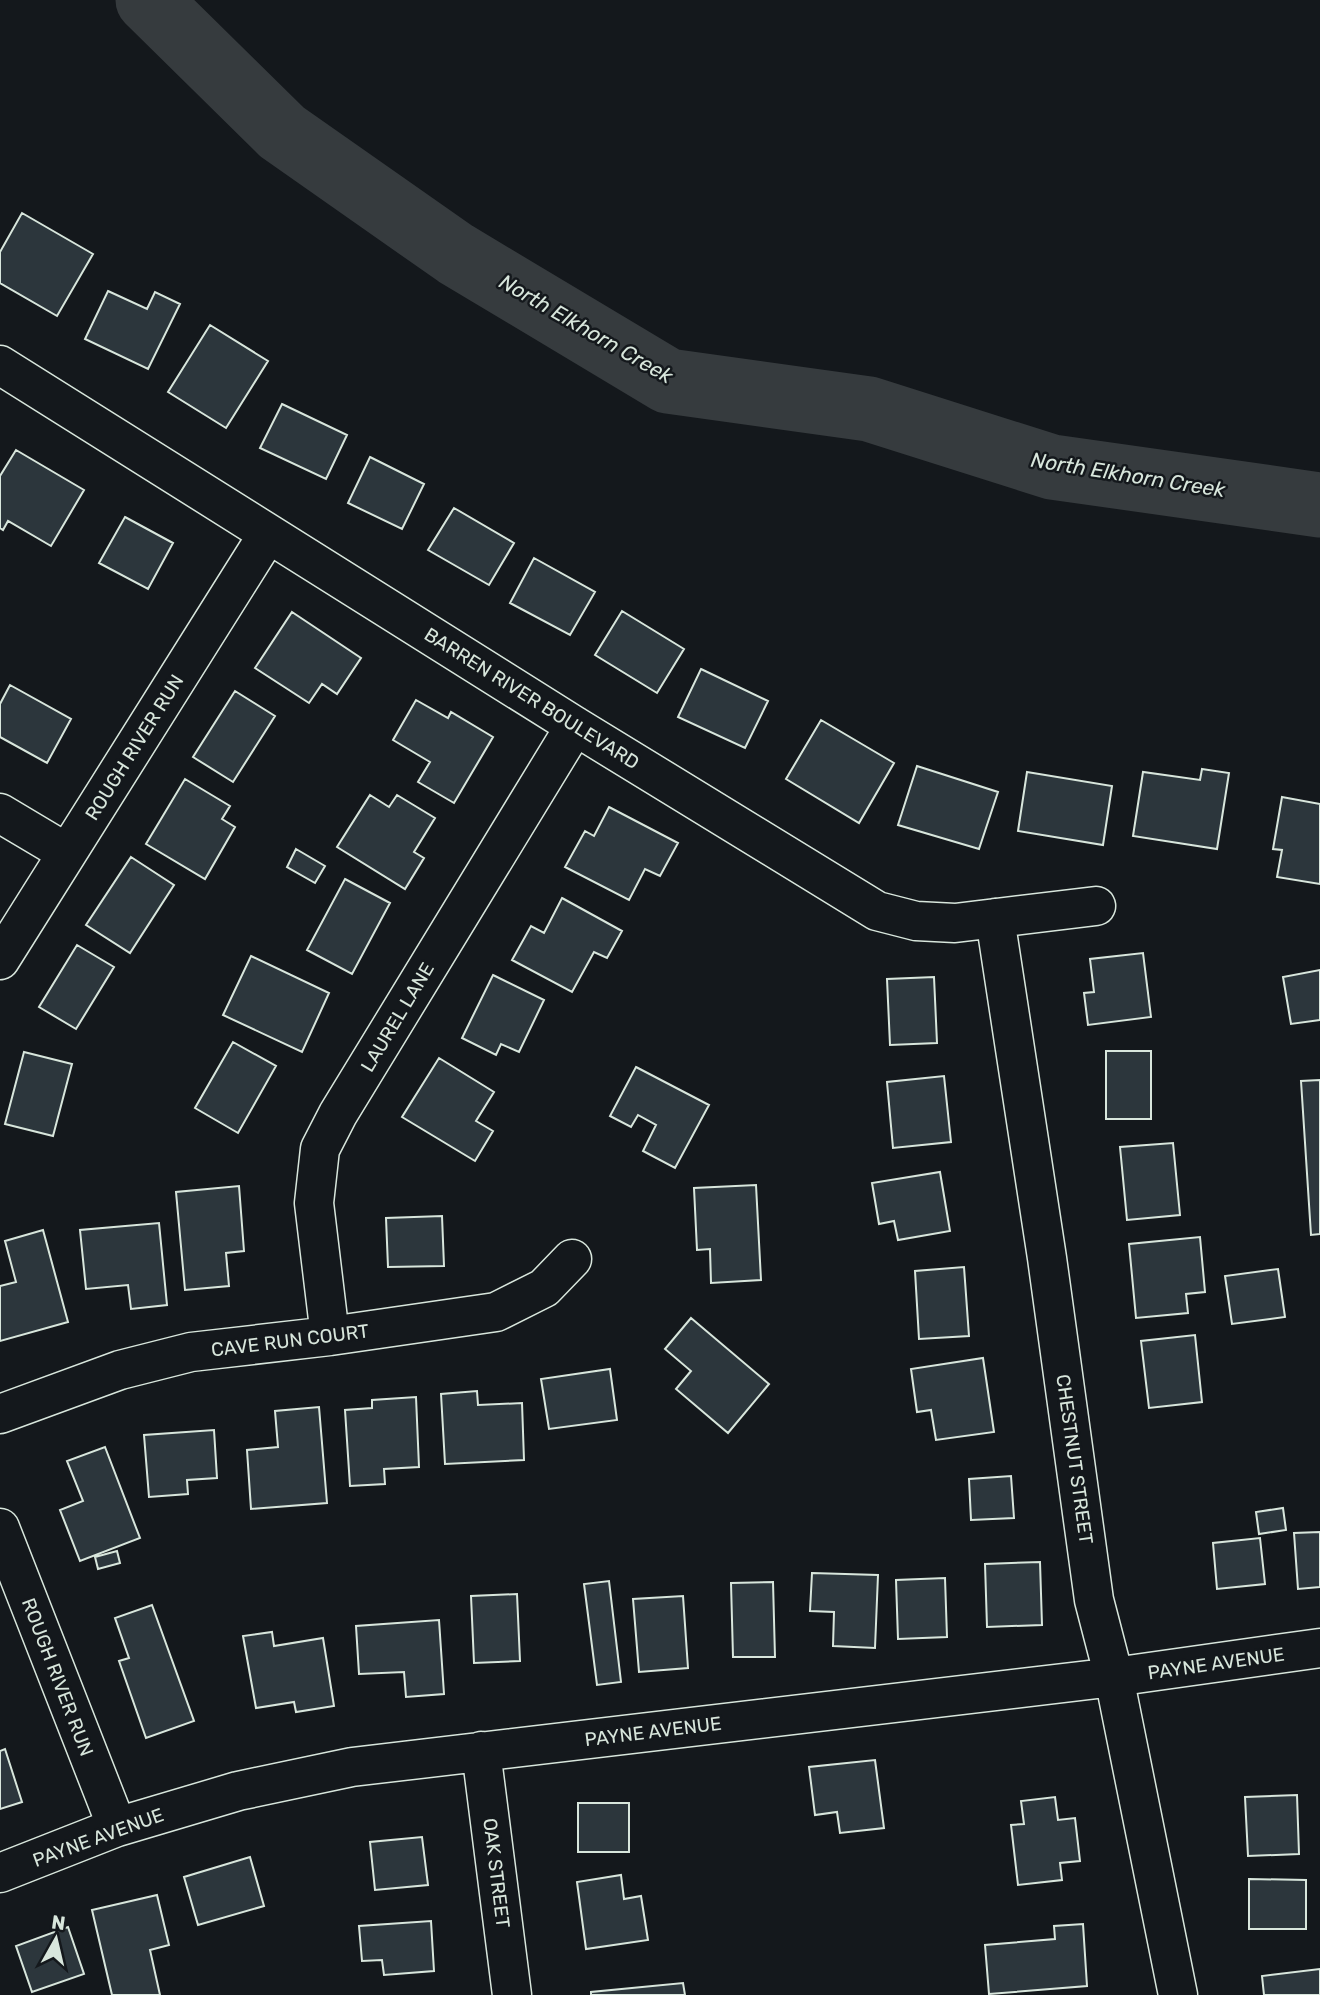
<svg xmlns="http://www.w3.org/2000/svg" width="1320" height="1995" viewBox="0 0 1320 1995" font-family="Rubik,sans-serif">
  <rect width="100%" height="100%" fill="#14181c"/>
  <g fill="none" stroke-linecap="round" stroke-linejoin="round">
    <!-- river -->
    <path stroke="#363b3e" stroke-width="65" d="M148 0 282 132 456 254 668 381 869 409 1052 467 1320 505"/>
  </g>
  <!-- building -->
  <path fill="#2c363c" stroke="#d8e6dc" stroke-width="2" d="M22 213 93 254 57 316 0 283V252Z
    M108 291 147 309 155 292 180 304 148 369 85 339Z
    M210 325 268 361 226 428 168 392Z
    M282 404 347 435 326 479 260 448Z
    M16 450 84 490 51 546 8 521 3 530 0 528V476Z
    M370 457 424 484 402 529 348 503Z
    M454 508 514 543 489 585 428 550Z
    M125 517 173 543 148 589 99 563Z
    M534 558 595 592 570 635 510 603Z
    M622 611 684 649 657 693 595 655Z
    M292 612 361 658 337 694 322 684 309 703 255 668Z
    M701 669 768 701 745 748 678 717Z
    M10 685 71 719 47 763 0 737V704Z
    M235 691 275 716 233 782 193 757Z
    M416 700 448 718 451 712 493 737 454 803 418 782 430 762 393 740Z
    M821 720 894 763 859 823 786 779Z
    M917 766 998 792 979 849 898 825Z
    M1202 769 1229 773 1217 849 1133 836 1143 772 1200 780Z
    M1027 772 1112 786 1103 845 1018 831Z
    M185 779 230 806 222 819 235 827 205 879 146 844Z
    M370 795 389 807 397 795 435 818 414 852 424 858 405 889 337 847Z
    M1282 797 1320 804V884L1277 877 1282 850 1273 849Z
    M609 807 678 843 660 876 645 869 629 900 565 867 585 831 594 836Z
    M296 849 325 866 315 883 287 867Z
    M131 857 174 885 130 953 86 925Z
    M345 879 390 903 352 974 307 950Z
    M562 898 622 931 607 958 594 952 572 992 512 960 531 926 544 933Z
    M77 945 114 967 76 1029 39 1007Z
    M1143 953 1151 1017 1088 1025 1084 993 1094 992 1090 959Z
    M251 956 329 993 302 1052 223 1015Z
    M1320 970V1020L1291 1024 1283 977Z
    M493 975 544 1000 519 1052 501 1044 496 1055 462 1038Z
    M934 977 937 1043 890 1045 887 979Z
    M233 1042 276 1066 238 1133 195 1108Z
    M1106 1051H1151V1119H1106Z
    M24 1052 72 1064 53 1136 5 1124Z
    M439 1058 494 1092 476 1121 493 1131 475 1161 402 1117Z
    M636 1067 709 1105 675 1168 643 1151 656 1125 638 1115 631 1127 610 1116Z
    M944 1076 951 1142 893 1148 887 1082Z
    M1320 1080V1234L1311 1235 1301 1081Z
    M1173 1143 1180 1215 1127 1220 1120 1147Z
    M940 1172 950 1231 898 1240 894 1221 879 1224 872 1183Z
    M756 1185 761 1280 711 1283 710 1249 697 1250 694 1188Z
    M239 1186 244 1251 226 1253 229 1286 185 1290 176 1192Z
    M442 1216 444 1266 388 1267 386 1218Z
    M159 1223 167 1305 131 1309 128 1285 86 1289 80 1230Z
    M43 1230 68 1322 0 1341V1286L16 1282 5 1241Z
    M1200 1237 1205 1292 1186 1294 1188 1313 1136 1318 1129 1244Z
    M964 1267 969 1336 919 1339 915 1271Z
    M1278 1269 1285 1317 1232 1324 1225 1276Z
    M691 1318 769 1384 728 1433 676 1389 691 1371 665 1349Z
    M1195 1335 1202 1402 1149 1408 1141 1341Z
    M983 1358 994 1432 936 1440 931 1410 917 1412 911 1369Z
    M610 1369 617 1420 549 1429 541 1379Z
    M477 1391 478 1405 522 1403 524 1460 445 1464 441 1394Z
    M416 1397 419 1467 384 1469 385 1484 350 1486 345 1410 372 1408V1400Z
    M319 1407 327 1503 251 1509 247 1450 278 1447 275 1411Z
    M214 1430 217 1478 187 1480 188 1494 149 1497 144 1435Z
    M105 1447 140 1538 80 1561 60 1510 83 1501 67 1461Z
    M1011 1476 1014 1518 971 1520 969 1479Z
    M1283 1508 1286 1530 1259 1534 1256 1512Z
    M1320 1532V1587L1298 1589 1294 1533Z
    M1260 1538 1265 1584 1217 1589 1213 1543Z
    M117 1551 120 1563 98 1569 95 1557Z
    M1040 1562 1042 1625 987 1627 985 1564Z
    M812 1573 878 1575 875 1648 833 1646 834 1612 810 1611Z
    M945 1578 947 1637 898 1639 896 1580Z
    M609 1581 621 1682 597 1685 584 1584Z
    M773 1582 775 1657H733L731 1583Z
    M517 1594 520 1661 474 1663 471 1596Z
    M683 1596 688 1668 639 1672 633 1599Z
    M152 1605 194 1721 146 1738 119 1661 129 1658 115 1618Z
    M439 1620 444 1694 406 1697 404 1672 359 1674 356 1626Z
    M272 1632 274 1646 323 1638 334 1706 296 1712 294 1702 256 1708 243 1636Z
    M5 1749 22 1802 0 1809V1751Z
    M875 1760 884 1828 840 1833 837 1812 815 1815 809 1767Z
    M1297 1795 1299 1854 1248 1856 1245 1797Z
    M1055 1797 1058 1820 1075 1818 1080 1861 1060 1863 1062 1880 1018 1885 1011 1825 1024 1824 1021 1801Z
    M578 1803H629V1852H578Z
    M422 1837 428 1885 375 1890 370 1842Z
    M250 1857 264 1906 198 1925 184 1877Z
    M621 1875 624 1899 641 1896 648 1940 586 1949 577 1882Z
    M1249 1879 1306 1880V1929H1249Z
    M157 1895 169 1945 150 1950 160 1995H112L92 1910Z
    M431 1921 434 1971 384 1975 382 1960 362 1961 359 1926Z
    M1083 1924 1087 1986 989 1994 985 1945 1055 1939 1054 1926Z
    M68 1927 84 1974 32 1992 16 1946Z
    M1320 1969V1995H1264L1262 1976Z
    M683 1983 685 1995H591V1992Z"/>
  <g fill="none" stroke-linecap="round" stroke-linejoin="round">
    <defs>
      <path id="minor" d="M0 365 575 726 877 911 916 921 955 923 1096 906
        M0 813 67 853
        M995 918 1047 1258 1094 1600 1114 1677 1178 1995
        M0 960 268 534
        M330 1336 314 1203 320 1149 338 1114 575 726
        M0 1414 120 1370 191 1352 330 1336 496 1312 544 1288 572 1259
        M0 1528 117 1827
        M481 1751 512 1995
        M0 1873 117 1827 238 1791 352 1767 1114 1677 1320 1648"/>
    </defs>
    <!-- minor casing -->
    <use href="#minor" stroke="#d8e6dc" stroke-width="41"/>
    <!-- minor -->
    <use href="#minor" stroke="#14181c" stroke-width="38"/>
  </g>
  <g text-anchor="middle" stroke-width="5" stroke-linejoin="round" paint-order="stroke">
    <!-- street labels -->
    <g font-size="19" fill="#d8e6dc" stroke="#14181c">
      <text transform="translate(532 698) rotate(32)" y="7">BARREN RIVER BOULEVARD</text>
      <text transform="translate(134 747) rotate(-58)" y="7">ROUGH RIVER RUN</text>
      <text transform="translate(397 1017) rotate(-59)" y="7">LAUREL LANE</text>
      <text transform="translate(290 1340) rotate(-7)" y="7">CAVE RUN COURT</text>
      <text transform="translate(1075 1459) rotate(82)" y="7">CHESTNUT STREET</text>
      <text transform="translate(1216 1663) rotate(-8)" y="7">PAYNE AVENUE</text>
      <text transform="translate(58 1677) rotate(69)" y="7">ROUGH RIVER RUN</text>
      <text transform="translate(653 1731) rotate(-7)" y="7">PAYNE AVENUE</text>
      <text transform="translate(98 1837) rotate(-20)" y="7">PAYNE AVENUE</text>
      <text transform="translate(497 1873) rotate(83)" y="7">OAK STREET</text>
    </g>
    <!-- water labels -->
    <g font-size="21" font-style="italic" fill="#d8e6dc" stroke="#14181c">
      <text transform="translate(586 329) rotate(30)" y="7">North Elkhorn Creek</text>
      <text transform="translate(1128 475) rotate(9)" y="7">North Elkhorn Creek</text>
    </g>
  </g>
  <!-- north arrow -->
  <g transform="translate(56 1939) rotate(8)" stroke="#14181c" stroke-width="5" paint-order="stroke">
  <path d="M0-5L12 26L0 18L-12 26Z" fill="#d8e6dc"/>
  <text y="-10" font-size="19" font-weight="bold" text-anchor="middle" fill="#d8e6dc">N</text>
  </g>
</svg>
